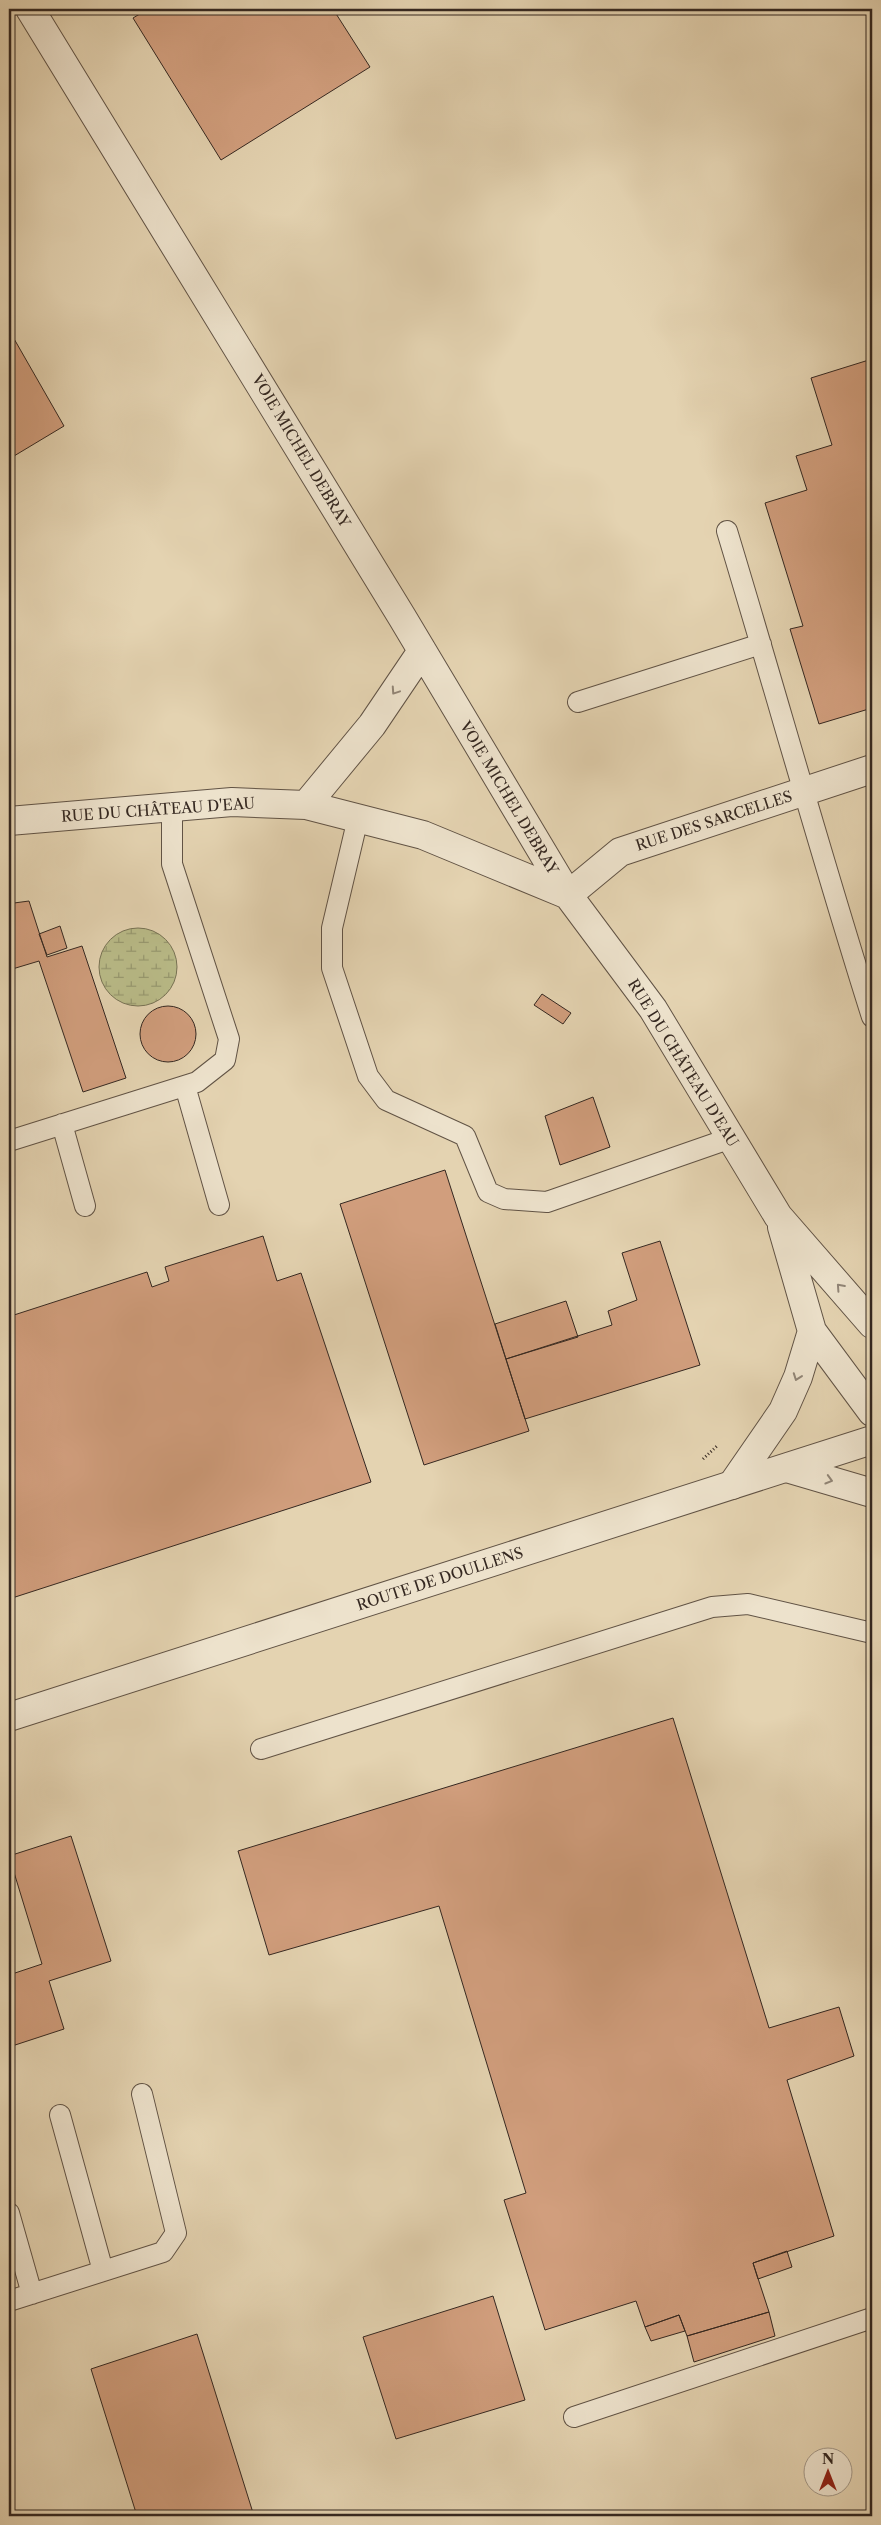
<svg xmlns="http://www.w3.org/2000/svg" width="881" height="2525" viewBox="0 0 881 2525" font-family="'Libre Caslon Text',serif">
  <defs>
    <pattern id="wetland-marsh" width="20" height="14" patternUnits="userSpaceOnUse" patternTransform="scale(1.25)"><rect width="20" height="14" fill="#b9bb88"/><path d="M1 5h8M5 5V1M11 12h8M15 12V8" fill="none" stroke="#97986f"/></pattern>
  </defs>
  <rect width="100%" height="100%" fill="#e4d3b1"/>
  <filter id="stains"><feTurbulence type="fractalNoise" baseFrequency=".004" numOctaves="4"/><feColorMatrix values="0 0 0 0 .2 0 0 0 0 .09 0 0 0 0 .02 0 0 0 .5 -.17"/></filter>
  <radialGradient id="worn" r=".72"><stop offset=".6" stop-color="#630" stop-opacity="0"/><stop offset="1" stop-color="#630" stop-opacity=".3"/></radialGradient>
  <!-- wetland -->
  <path fill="url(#wetland-marsh)" stroke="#777254" d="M99 967a39 39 0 1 1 78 0a39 39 0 1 1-78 0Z"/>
  <!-- building -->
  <path fill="#d19e7d" stroke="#352821" d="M148 9H333L370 67 221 160 133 18Z
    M9 330 64 426 9 459Z
    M872 359V708L819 724 790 629 803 626 765 503 807 490 796 456 832 445 811 378Z
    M10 893 14 903 29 901 47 957 82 946 126 1078 83 1092 39 961 9 970Z
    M60 926 67 948 47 955 39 934Z
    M542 994 571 1013 563 1024 534 1005Z
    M140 1034a28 28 0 1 1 56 0a28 28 0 1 1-56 0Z
    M593 1097 610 1147 560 1165 545 1116Z
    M445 1170 529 1431 424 1465 340 1204Z
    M263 1236 277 1281 301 1273 371 1482 9 1599V1299L14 1315 147 1272 152 1287 169 1281 165 1267Z
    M660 1241 700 1365 525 1419 506 1359 612 1325 608 1311 637 1300 622 1253Z
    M566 1301 578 1337 506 1359 495 1324Z
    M673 1718 769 2028 839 2007 854 2056 787 2080 834 2236 753 2263 769 2312 687 2336 679 2315 645 2327 636 2301 545 2330 504 2200 526 2193 439 1906 269 1955 238 1851Z
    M71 1836 111 1961 49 1981 64 2029 9 2047V1975L42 1964 9 1856Z
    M787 2251 792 2267 758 2279 753 2263Z
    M493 2296 525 2400 396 2439 363 2337Z
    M769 2312 775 2336 694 2362 687 2336Z
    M679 2315 685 2331 651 2341 645 2327Z
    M197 2334 254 2516H137L91 2369Z"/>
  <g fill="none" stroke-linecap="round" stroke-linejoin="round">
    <defs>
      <path id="service" d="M727 531C776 693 821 856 872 1017
        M578 702 761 644
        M358 818 332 928V968L368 1076 386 1100 465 1136 488 1192 504 1199 547 1202 731 1138
        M185 1086 219 1205
        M62 1124 85 1206
        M9 1141 197 1082 225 1060 229 1039 172 864V807
        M261 1749 712 1607 748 1604 872 1633
        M60 2115 103 2271
        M9 2213 32 2294
        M9 2301 163 2252 176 2233 142 2094
        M574 2417 872 2318"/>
      <path id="minor" d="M30 9 402 617 568 895 620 852 872 769
        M306 805 372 725 422 651
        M9 821 232 802 306 805 423 835 568 895 653 1009 778 1216 872 1324
        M782 1227 812 1331 872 1412
        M787 1468 872 1493
        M732 1485 783 1411 798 1377 812 1331"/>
      <path id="tertiary" d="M9 1717 872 1440"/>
    </defs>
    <!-- service casing -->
    <use href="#service" stroke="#615345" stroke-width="22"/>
    <!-- minor casing -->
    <use href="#minor" stroke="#615345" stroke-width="30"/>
    <!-- tertiary casing -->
    <use href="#tertiary" stroke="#615345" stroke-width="30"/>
    <!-- path -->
    <path stroke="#352821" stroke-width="3" stroke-dasharray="1 2.5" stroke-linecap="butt" d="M703 1459 717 1446"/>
    <!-- service -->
    <use href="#service" stroke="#ede2cc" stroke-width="20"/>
    <!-- minor -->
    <use href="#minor" stroke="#ede2cc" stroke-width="28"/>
    <!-- tertiary -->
    <use href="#tertiary" stroke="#ede2cc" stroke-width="28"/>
  </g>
  <!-- one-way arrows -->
  <defs><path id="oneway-chevron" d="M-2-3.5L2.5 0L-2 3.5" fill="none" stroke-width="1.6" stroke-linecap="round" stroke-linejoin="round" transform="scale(1.25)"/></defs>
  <g stroke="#918576">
    <use href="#oneway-chevron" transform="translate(395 691) rotate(124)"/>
    <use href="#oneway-chevron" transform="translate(840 1287) rotate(-132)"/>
    <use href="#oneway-chevron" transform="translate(797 1377) rotate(110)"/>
    <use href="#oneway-chevron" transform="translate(829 1480) rotate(16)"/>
  </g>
  <g text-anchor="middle" stroke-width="4.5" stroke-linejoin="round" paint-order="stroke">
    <!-- street labels -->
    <g font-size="15" fill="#352821" stroke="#ede2cc">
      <text transform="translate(301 451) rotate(59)" y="5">VOIE MICHEL DEBRAY</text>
      <text transform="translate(509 798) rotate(59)" y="5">VOIE MICHEL DEBRAY</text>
      <text transform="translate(158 810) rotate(-4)" y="5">RUE DU CHÂTEAU D'EAU</text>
      <text transform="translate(714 821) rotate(-18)" y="5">RUE DES SARCELLES</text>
      <text transform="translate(683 1063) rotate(58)" y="5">RUE DU CHÂTEAU D'EAU</text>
      <text transform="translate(440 1579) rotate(-18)" y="5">ROUTE DE DOULLENS</text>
    </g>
  </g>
  <!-- margin -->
  <rect width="881" height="2525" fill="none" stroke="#e4d3b1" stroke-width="30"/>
  <rect x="10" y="10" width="861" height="2505" fill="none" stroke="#352821" stroke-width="2.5"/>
  <rect x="15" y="15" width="851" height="2495" fill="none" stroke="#352821"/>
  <!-- north arrow -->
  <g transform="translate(828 2472)"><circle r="24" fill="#ede2cc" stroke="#a39888"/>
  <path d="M0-4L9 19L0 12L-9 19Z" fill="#8f2418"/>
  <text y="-8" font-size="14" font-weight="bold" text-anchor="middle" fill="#352821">N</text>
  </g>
  <rect width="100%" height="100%" filter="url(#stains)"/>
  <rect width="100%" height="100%" fill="url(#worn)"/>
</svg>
